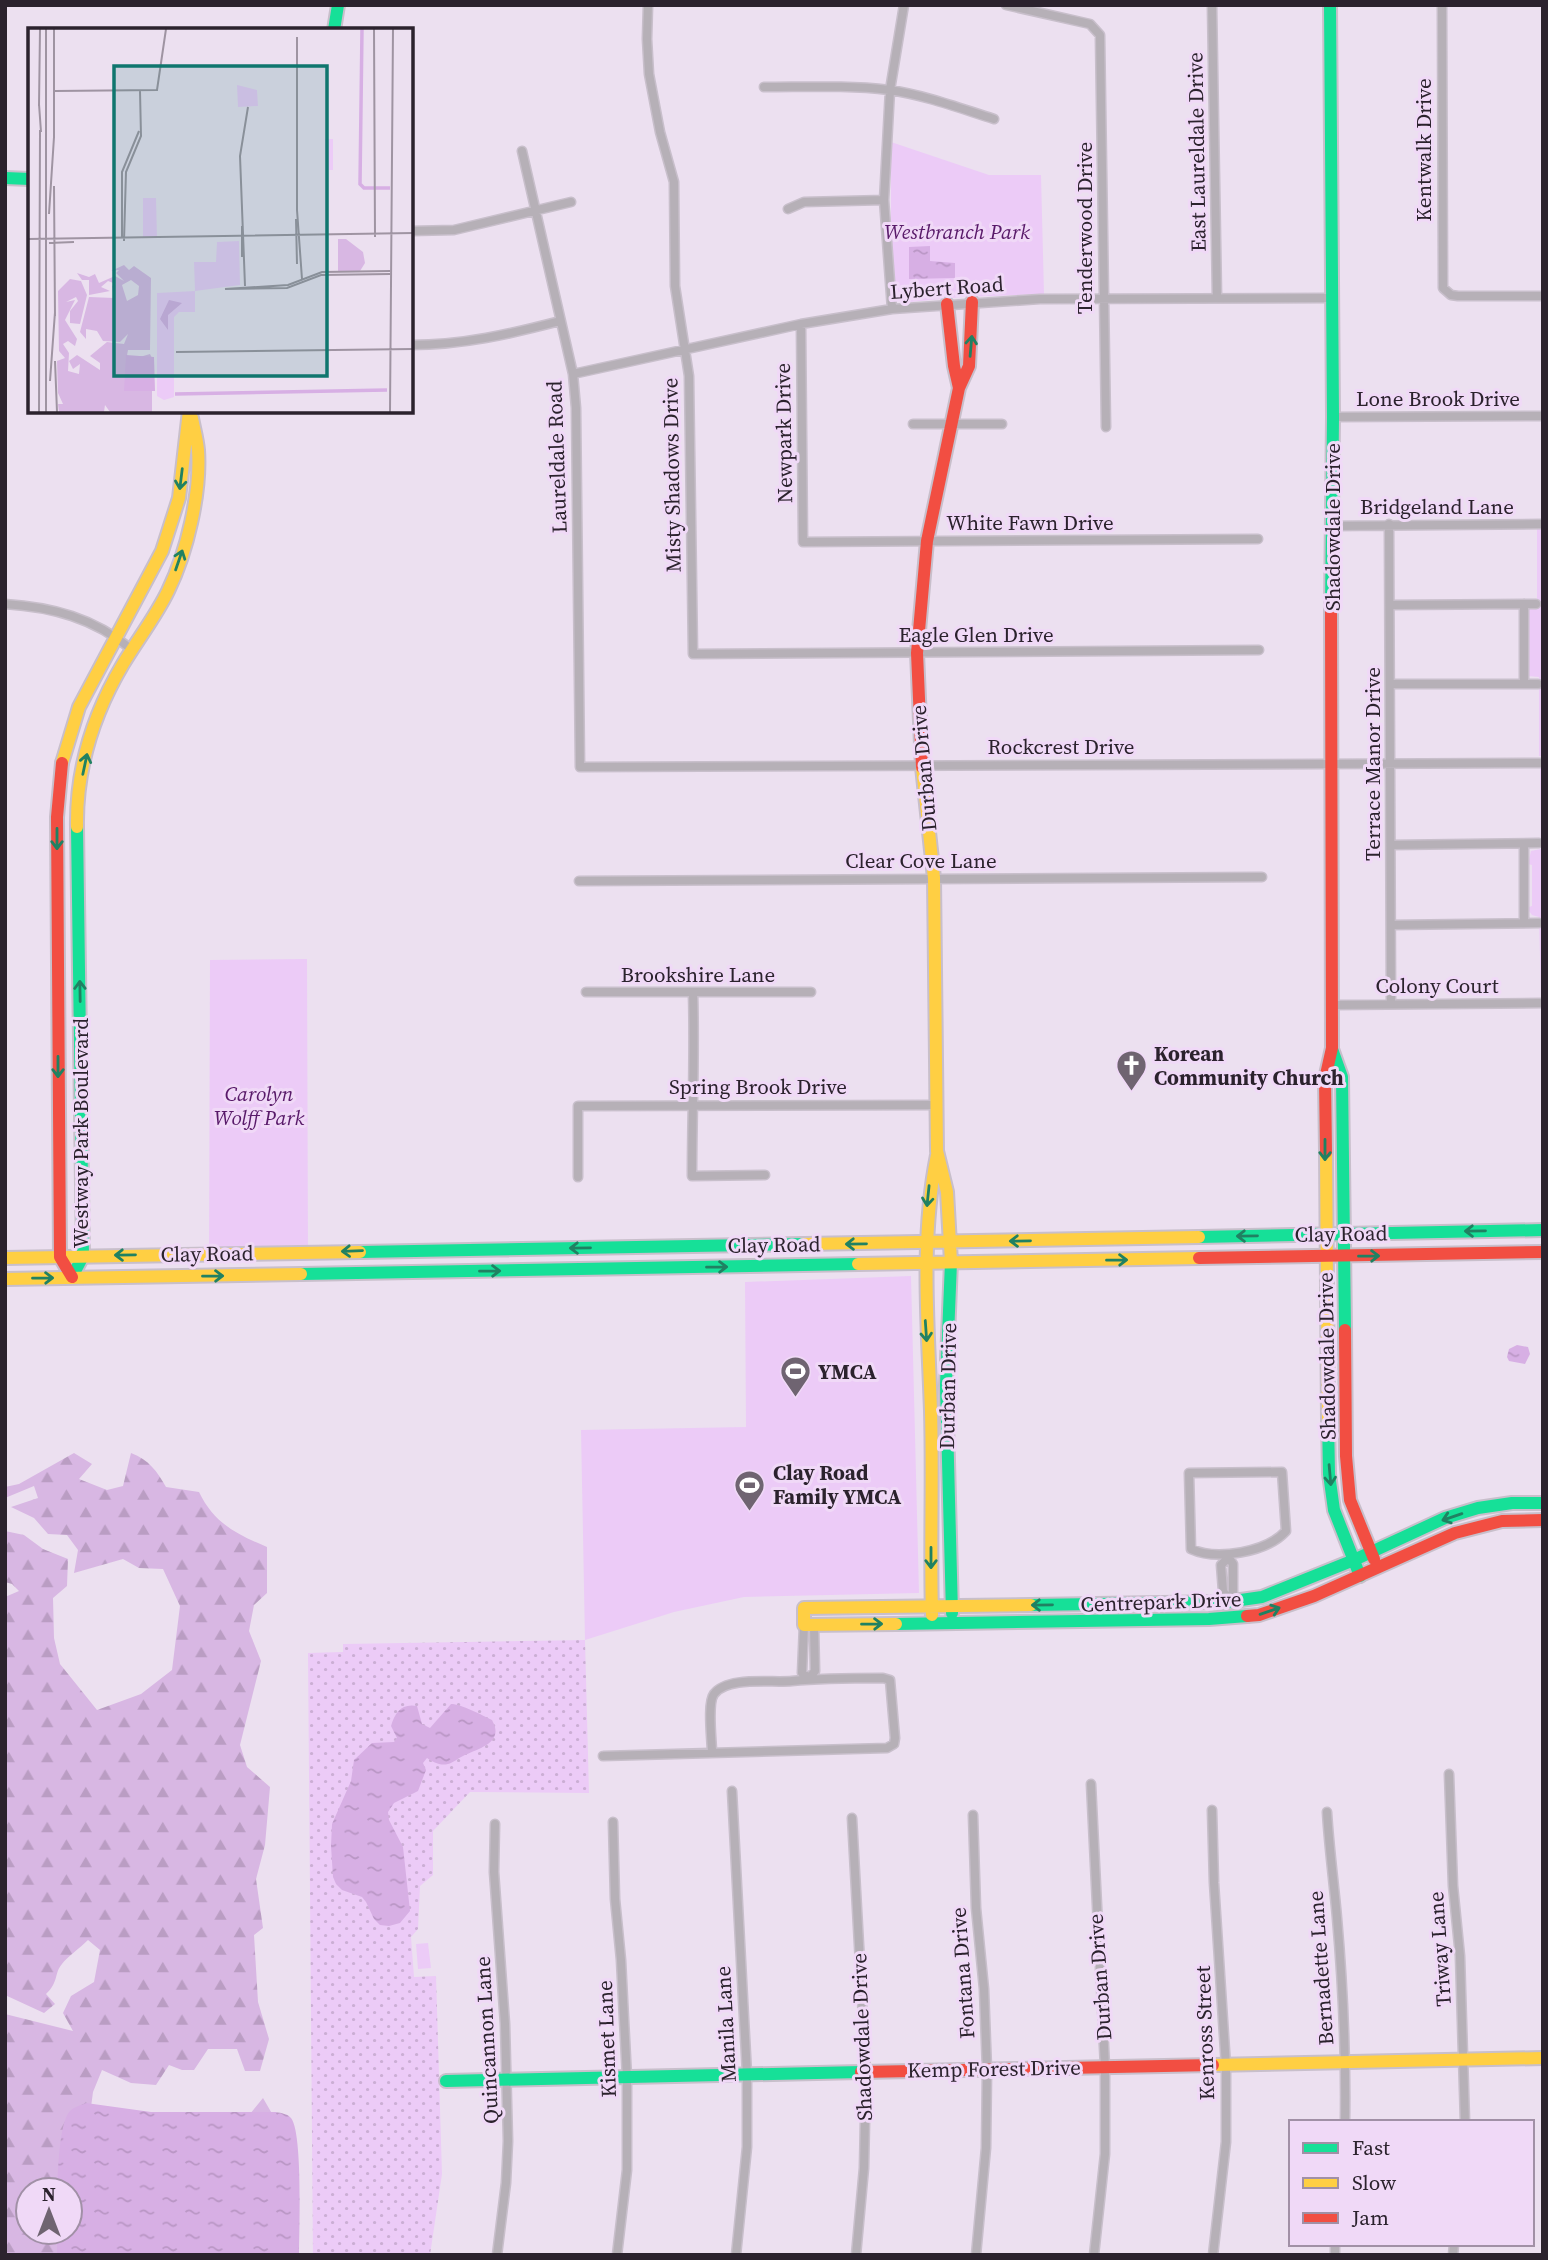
<svg xmlns="http://www.w3.org/2000/svg" width="1548" height="2260" viewBox="0 0 1548 2260" font-family="'Source Serif 4',serif">
  <defs>
    <pattern id="grass-dots" width="8" height="8" patternUnits="userSpaceOnUse" patternTransform="scale(1.75)"><rect width="8" height="8" fill="#eccbf7"/><path d="M2 2h.1M6 6h.1" fill="none" stroke="#cbaed4" stroke-width="1.8" stroke-linecap="round"/></pattern>
    <pattern id="forest-firs" width="22" height="20" patternUnits="userSpaceOnUse" patternTransform="scale(1.75)"><rect width="22" height="20" fill="#d8b7e3"/><path d="M5 1l3.5 6h-7zM16 11l3.5 6h-7z" fill="#ba9dc3"/></pattern>
    <pattern id="water-ripples" width="26" height="14" patternUnits="userSpaceOnUse" patternTransform="scale(1.75)"><rect width="26" height="14" fill="#d7afe4"/><path d="M2 4q2-2 4 0t4 0M15 11q2-2 4 0t4 0" fill="none" stroke="#b996c4"/></pattern>
  </defs>
  <rect width="100%" height="100%" fill="#ece0f0"/>
  <!-- grass -->
  <path fill="url(#grass-dots)" d="M585 1640 589 1793 470 1792 433 1831V1875L420 1886 418 1929 411 1937 414 1977 436 1976 442 2174 430 2255H313L308 1653 343 1652V1644Z"/>
  <!-- forest -->
  <path fill="url(#forest-firs)" fill-rule="evenodd" d="M74 1453 92 1464 79 1479 107 1490 123 1486 131 1453C149 1460 157 1471 166 1487L199 1492C214 1523 236 1534 267 1547V1593L254 1605 249 1631 261 1661 240 1745 247 1767 270 1787 265 1845 256 1879 263 1928 254 1935 258 2002 269 2039 260 2071H245L237 2049H208L194 2070H182L169 2065 156 2085 131 2083 102 2070 93 2092 86 2145 250 2114 263 2098 278 2124 270 2255H5V2014L73 2031 63 2013 71 1996 94 1982 100 1950 88 1940C80 1948 67 1957 62 1964 54 1973 59 1982 46 1994L55 2004 44 2013 5 1995V1597L19 1591 12 1584 5 1582V1531L24 1535 43 1549 68 1559 67 1586 53 1598 54 1638 60 1664 97 1710 141 1694 172 1670 180 1606 163 1569 139 1568 123 1559 74 1573 78 1550 67 1535 48 1534 34 1518 11 1507 38 1498 34 1486 5 1498V1487L19 1484ZM28 2190H70V2232H28Z"/>
  <!-- green -->
  <path fill="#eccbf7" d="M891 142 989 175H1041L1044 294 962 297 909 302 899 298 895 287 891 229Z
    M1537 529H1543V756H1539V677L1528 676V608H1537Z
    M1540 768H1543V996H1541L1539 917 1532 915 1529 911V907L1532 906V865L1528 864 1531 851 1541 849Z
    M307 959 308 1252 209 1254 210 960Z
    M911 1276 919 1593 744 1597 674 1612 585 1640 581 1430 746 1427 745 1282Z
    M428 1943 431 1968 418 1969 416 1944Z"/>
  <!-- water -->
  <path fill="url(#water-ripples)" d="M930 246V261L955 263V278L909 279V247Z
    M1517 1345 1528 1347 1530 1354 1525 1364 1509 1361 1507 1357 1509 1349Z
    M451 1704C461 1704 482 1715 492 1720 505 1743 479 1748 463 1756 458 1758 453 1763 448 1764 440 1766 433 1762 427 1758L423 1763 426 1770 418 1791 394 1803 388 1812 389 1820 403 1847 410 1911 400 1923 389 1926 380 1925 374 1919 366 1902 362 1897 342 1890 336 1884 333 1877 331 1846 332 1824 351 1781 354 1760 372 1743 394 1742 397 1738 391 1726C395 1712 402 1703 417 1706L422 1724 430 1728Z
    M86 2103 151 2112H276C281 2113 288 2114 291 2118 303 2133 299 2231 299 2255H57V2232H70V2190H57C58 2173 59 2122 70 2111 74 2107 81 2105 86 2103Z"/>
  <g fill="none" stroke-linecap="round" stroke-linejoin="round">
    <defs>
      <path id="street" d="M648 5 647 39 649 74 660 132 674 182 675 286 689 376 693 654 1259 650
        M1006 5 1090 24 1100 35 1106 427
        M1212 5 1217 298
        M1442 5 1443 288 1451 295 1458 296H1543
        M764 87C806 87 848 85 889 90 925 95 959 108 994 119
        M522 151 573 374 576 408 580 767 1543 763
        M788 209 804 202 884 200
        M411 231 454 230 571 202
        M892 309 884 200 890 90 904 5
        M801 324 803 542 1258 539
        M411 345C463 345 510 334 560 321
        M573 374 801 324 892 309 1040 299 1331 298
        M1333 417 1543 416
        M913 424H1002
        M1389 524 1391 1003
        M1332 526 1543 524
        M5 604C52 607 94 618 131 649
        M1524 604V684
        M1390 605 1536 604
        M1390 684H1538
        M1524 844V923
        M1391 845 1539 843
        M579 881 1262 877
        M1391 925 1539 923
        M586 992H811
        M693 993C695 1054 692 1115 692 1176L765 1175
        M1332 1005 1543 1003
        M578 1177V1106L937 1105
        M1282 1472 1286 1531C1267 1552 1217 1561 1191 1549L1189 1473Z
        M1227 1555 1233 1564V1592L1227 1602
        M1227 1559 1221 1565 1223 1591 1227 1598
        M804 1625 802 1673 809 1678
        M809 1678 815 1671 814 1625
        M603 1756C698 1753 793 1750 887 1748L894 1744 895 1738 890 1680 883 1678C853 1678 822 1678 792 1681 772 1683 727 1676 714 1694 707 1703 712 1741 712 1753
        M1449 1774 1453 1886 1460 1956 1465 2122
        M1091 1784 1105 2067V2154L1094 2255
        M732 1791 747 2074V2147L736 2255
        M1212 1810 1214 1883 1226 2066V2142L1213 2255
        M1327 1812C1329 1847 1334 1883 1337 1918 1343 1986 1346 2054 1345 2122
        M973 1815 976 1908 984 1989 987 2070 986 2148 976 2255
        M852 1818 866 2072 864 2168 856 2255
        M613 1822 615 1899 621 1960 627 2078V2170L617 2255
        M495 1824 494 1872 505 2024 508 2141 506 2183 497 2255
        M1335 2255V2244
        M1453 2255 1454 2244"/>
      <path id="fast" d="M1330 5 1333 417 1331 610
        M334 30 338 5
        M5 178 30 179
        M1332 1049 1342 1077 1345 1330
        M1199 1237 1543 1230
        M360 1252 804 1244
        M951 1262 946 1385 952 1613
        M301 1274 858 1264
        M72 1277 83 1256 77 827
        M1328 1419 1329 1474 1334 1510 1360 1576
        M1031 1605 1227 1602 1262 1597 1354 1560 1445 1518 1478 1508 1512 1503H1543
        M896 1624 1209 1619 1247 1616
        M446 2081 861 2072"/>
      <path id="slow" d="M62 763 79 707 162 551 179 498 189 411
        M922 767 934 878 937 1151 947 1192 951 1262
        M77 827C76 769 94 713 123 664 138 639 156 616 168 591 187 552 201 493 198 450 197 439 194 429 192 418
        M1326 1152 1328 1419
        M804 1244 1199 1237
        M5 1258 360 1252
        M858 1264 1199 1258
        M5 1279 301 1274
        M932 1615C930 1547 933 1479 931 1411 928 1325 920 1240 937 1155
        M896 1624 804 1625V1608L1031 1605
        M1213 2065 1543 2058"/>
      <path id="jam" d="M947 304 954 366 959 388
        M62 763 57 817 60 1257 72 1277
        M922 767 917 653 927 541 959 388 969 366 972 302
        M1326 1152 1325 1079 1332 1048 1331 610
        M1199 1258 1543 1252
        M1345 1330 1346 1456 1350 1500 1374 1559
        M1247 1616 1259 1615 1314 1596 1455 1533 1502 1521 1543 1520
        M861 2072 1213 2065"/>
    </defs>
    <!-- street casing -->
    <use href="#street" stroke="#c8bfcb" stroke-width="11"/>
    <!-- fast casing -->
    <use href="#fast" stroke="#c8bfcb" stroke-width="16"/>
    <!-- slow casing -->
    <use href="#slow" stroke="#c8bfcb" stroke-width="16"/>
    <!-- jam casing -->
    <use href="#jam" stroke="#c8bfcb" stroke-width="16"/>
    <!-- street -->
    <use href="#street" stroke="#b6b0b7" stroke-width="8"/>
    <!-- fast -->
    <use href="#fast" stroke="#16e098" stroke-width="12"/>
    <!-- slow -->
    <use href="#slow" stroke="#ffcf43" stroke-width="12"/>
    <!-- jam -->
    <use href="#jam" stroke="#f24e42" stroke-width="12"/>
  </g>
  <!-- one-way arrows -->
  <defs><path id="oneway-shaft" d="M-6 0H5M1.5-3L5.5 0L1.5 3" fill="none" stroke-width="1.6" stroke-linecap="round" stroke-linejoin="round" transform="scale(1.75)"/></defs>
  <g stroke="#208162">
    <use href="#oneway-shaft" transform="translate(971 346) rotate(-85)"/>
    <use href="#oneway-shaft" transform="translate(181 479) rotate(97)"/>
    <use href="#oneway-shaft" transform="translate(179 560) rotate(-71)"/>
    <use href="#oneway-shaft" transform="translate(85 764) rotate(-78)"/>
    <use href="#oneway-shaft" transform="translate(57 839) rotate(90)"/>
    <use href="#oneway-shaft" transform="translate(80 991) rotate(-91)"/>
    <use href="#oneway-shaft" transform="translate(58 1067) rotate(90)"/>
    <use href="#oneway-shaft" transform="translate(1325 1150) rotate(90)"/>
    <use href="#oneway-shaft" transform="translate(928 1196) rotate(96)"/>
    <use href="#oneway-shaft" transform="translate(1475 1231) rotate(179)"/>
    <use href="#oneway-shaft" transform="translate(1247 1236) rotate(179)"/>
    <use href="#oneway-shaft" transform="translate(1020 1241) rotate(179)"/>
    <use href="#oneway-shaft" transform="translate(856 1244) rotate(179)"/>
    <use href="#oneway-shaft" transform="translate(580 1248) rotate(179)"/>
    <use href="#oneway-shaft" transform="translate(352 1251) rotate(178)"/>
    <use href="#oneway-shaft" transform="translate(125 1255) rotate(179)"/>
    <use href="#oneway-shaft" transform="translate(1369 1256) rotate(-1)"/>
    <use href="#oneway-shaft" transform="translate(1117 1260) rotate(-1)"/>
    <use href="#oneway-shaft" transform="translate(717 1267) rotate(-1)"/>
    <use href="#oneway-shaft" transform="translate(490 1271) rotate(-1)"/>
    <use href="#oneway-shaft" transform="translate(213 1276) rotate(-1)"/>
    <use href="#oneway-shaft" transform="translate(43 1278) rotate(-1)"/>
    <use href="#oneway-shaft" transform="translate(926 1331) rotate(86)"/>
    <use href="#oneway-shaft" transform="translate(1330 1475) rotate(85)"/>
    <use href="#oneway-shaft" transform="translate(1452 1517) rotate(161)"/>
    <use href="#oneway-shaft" transform="translate(931 1558) rotate(90)"/>
    <use href="#oneway-shaft" transform="translate(1042 1605) rotate(179)"/>
    <use href="#oneway-shaft" transform="translate(1270 1611) rotate(-19)"/>
    <use href="#oneway-shaft" transform="translate(872 1624) rotate(-1)"/>
  </g>
  <!-- icons -->
  <defs>
    <symbol id="church-pin" viewBox="-11 -11 22 30"><path d="M0 17L-7.5 6A9.5 9.5 0 1 1 7.5 6Z" fill="#6f6471" stroke="#f0d9f7"/><path d="M-1.2-6h2.4v3.5h3.3v2.4h-3.3V6h-2.4V-.1h-3.3v-2.4h3.3Z" fill="#fff"/></symbol>
    <symbol id="stadium-pin" viewBox="-11 -11 22 30"><path d="M0 17L-7.5 6A9.5 9.5 0 1 1 7.5 6Z" fill="#6f6471" stroke="#f0d9f7"/><path d="M0-5a6.5 5 0 1 0 0 10a6.5 5 0 1 0 0-10ZM-3.5-1.8h7v3.6h-7Z" fill="#fff"/></symbol>
  </defs>
  <g fill-rule="evenodd">
    <use href="#church-pin" x="1114" y="1048" width="35" height="47"/>
    <use href="#stadium-pin" x="778" y="1354" width="35" height="47"/>
    <use href="#stadium-pin" x="732" y="1468" width="35" height="47"/>
  </g>
  <g text-anchor="middle" stroke-width="6" stroke-linejoin="round" paint-order="stroke">
    <!-- street labels -->
    <g font-size="21" fill="#2b222d" stroke="#f0d9f7">
      <text transform="translate(1424 150) rotate(-90)" y="7">Kentwalk Drive</text>
      <text transform="translate(1197 152) rotate(-91)" y="7">East Laureldale Drive</text>
      <text transform="translate(1085 228) rotate(-90)" y="7">Tenderwood Drive</text>
      <text transform="translate(947 288) rotate(-4)" y="7">Lybert Road</text>
      <text x="1438" y="406">Lone Brook Drive</text>
      <text transform="translate(784 433) rotate(-91)" y="7">Newpark Drive</text>
      <text transform="translate(557 457) rotate(-92)" y="7">Laureldale Road</text>
      <text transform="translate(672 475) rotate(-91)" y="7">Misty Shadows Drive</text>
      <text x="1437" y="514">Bridgeland Lane</text>
      <text x="1030" y="530">White Fawn Drive</text>
      <text transform="translate(1333 527) rotate(-90)" y="7">Shadowdale Drive</text>
      <text x="976" y="642">Eagle Glen Drive</text>
      <text x="1061" y="754">Rockcrest Drive</text>
      <text transform="translate(1373 764) rotate(-90)" y="7">Terrace Manor Drive</text>
      <text transform="translate(924 768) rotate(-95)" y="7">Durban Drive</text>
      <text x="921" y="868">Clear Cove Lane</text>
      <text x="698" y="982">Brookshire Lane</text>
      <text x="1437" y="993">Colony Court</text>
      <text x="758" y="1094">Spring Brook Drive</text>
      <text transform="translate(81 1133) rotate(-90)" y="7">Westway Park Boulevard</text>
      <text transform="translate(1341 1234) rotate(-1)" y="7">Clay Road</text>
      <text transform="translate(774 1245) rotate(-1)" y="7">Clay Road</text>
      <text transform="translate(207 1254) rotate(-1)" y="7">Clay Road</text>
      <text transform="translate(1327 1356) rotate(-91)" y="7">Shadowdale Drive</text>
      <text transform="translate(948 1386) rotate(-89)" y="7">Durban Drive</text>
      <text transform="translate(1161 1602) rotate(-2)" y="7">Centrepark Drive</text>
      <text transform="translate(1440 1949) rotate(-94)" y="7">Triway Lane</text>
      <text transform="translate(1321 1968) rotate(-94)" y="7">Bernadette Lane</text>
      <text transform="translate(963 1973) rotate(-94)" y="7">Fontana Drive</text>
      <text transform="translate(1100 1977) rotate(-94)" y="7">Durban Drive</text>
      <text transform="translate(726 2024) rotate(-93)" y="7">Manila Lane</text>
      <text transform="translate(1205 2033) rotate(-92)" y="7">Kenross Street</text>
      <text transform="translate(862 2037) rotate(-92)" y="7">Shadowdale Drive</text>
      <text transform="translate(607 2039) rotate(-92)" y="7">Kismet Lane</text>
      <text transform="translate(487 2040) rotate(-93)" y="7">Quincannon Lane</text>
      <text transform="translate(994 2069) rotate(-1)" y="7">Kemp Forest Drive</text>
    </g>
    <!-- park labels -->
    <g font-size="21" font-style="italic" fill="#581969" stroke="#f0d9f7">
      <text x="957" y="239">Westbranch Park</text>
      <text x="259" y="1101">Carolyn<tspan x="259" dy="24">Wolff Park</tspan></text>
    </g>
    <!-- poi labels -->
    <g font-size="21" font-weight="bold" fill="#2b222d" stroke="#f0d9f7" text-anchor="start">
      <text x="1154" y="1061">Korean<tspan x="1154" dy="24">Community Church</tspan></text>
      <text x="818" y="1379">YMCA</text>
      <text x="773" y="1480">Clay Road<tspan x="773" dy="24">Family YMCA</tspan></text>
    </g>
  </g>
  <!-- overview -->
  <g transform="translate(28 28)">
    <rect width="385" height="385" fill="#ece0f0"/>
    <path d="M167 263V284H151L146 289V369L136 372 129 368V265Z" fill="#eccbf7"/>
    <path d="M310 211H318L335 224 337 235 332 243H310ZM96 237 101 242 106 238 123 250 122 322H100L98 333 122 326 124 330V384H82L77 377 76 384H31L30 376H35L30 365 29 333 37 330 31 323 30 263 42 251 53 253 59 267 52 296 42 295V283L50 273 48 269 38 274 47 272 37 292 49 311 47 318 40 313 35 316 41 325 40 343 51 346 52 336 45 341 41 333 49 327 72 342V335L62 328 79 314 96 316 100 306 92 314 75 313 69 303 58 301V311L52 304 61 269 86 270 84 258 88 256 80 253 73 259 82 263 61 267V252H54L49 245 61 249 67 246 71 255 87 248 96 253 88 245 91 242 83 243ZM103 252 111 258 110 267 99 273 94 257Z" fill="#d8b7e3" fill-rule="evenodd"/>
    <path d="M209 57 229 62 230 78 210 79ZM297 111H305V142H298ZM115 170H128L129 210H115ZM211 213 212 257 167 263 166 234H188L189 214Z" fill="#eccbf7"/>
    <path d="M141 272 154 275 140 287V302L132 291ZM98 327 126 329 127 363H96Z" fill="#d7afe4"/>
    <path fill="none" stroke="#d7afe4" stroke-width="3.5" d="M334 1 332 156 336 160H362M147 366 359 362"/>
    <path fill="none" stroke="#9f94a2" stroke-width="2" d="M18 1V384M346 1 347 209M269 9V182L274 251M27 63 129 62 138 1M11 76 13 104M11 78 12 1M26 110V1M26 158 27 288M21 186 26 109M268 191 269 236M94 210V144L111 103M0 211 385 205M96 213 98 144 113 108 112 63M21 215 46 214M214 229V198M362 243 294 244 260 257 197 261 259 260 293 247 362 246M217 258 212 128 220 79M148 324 385 321M27 333 29 384M22 353 27 284M11 384 12 102M362 384 365 1"/>
    <path fill="#0f766e" fill-opacity="0.15" stroke="#0f766e" stroke-width="3.5" d="M86 38H299V348H86Z"/>
    <rect width="385" height="385" fill="none" stroke="#2b222d" stroke-width="3.5"/>
  </g>
  <!-- border -->
  <rect width="1548" height="2260" fill="none" stroke="#2b222d" stroke-width="14"/>
  <!-- legend -->
  <rect x="1289" y="2120" width="245" height="126" fill="#f0d9f7" stroke="#a190a6" stroke-width="2"/>
  <rect x="1303" y="2143" width="35" height="10" fill="#16e098" stroke="#a190a6" stroke-width="2"/>
  <text x="1352" y="2155" font-size="21" fill="#2b222d">Fast</text>
  <rect x="1303" y="2178" width="35" height="10" fill="#ffcf43" stroke="#a190a6" stroke-width="2"/>
  <text x="1352" y="2190" font-size="21" fill="#2b222d">Slow</text>
  <rect x="1303" y="2213" width="35" height="10" fill="#f24e42" stroke="#a190a6" stroke-width="2"/>
  <text x="1352" y="2225" font-size="21" fill="#2b222d">Jam</text>
  <!-- north arrow -->
  <g transform="translate(49 2211)"><circle r="33" fill="#f0d9f7" stroke="#a190a6" stroke-width="2"/>
  <path d="M0-5L12 26L0 18L-12 26Z" fill="#6f6471"/>
  <text y="-10" font-size="19" font-weight="bold" text-anchor="middle" fill="#2b222d">N</text>
  </g>
</svg>
